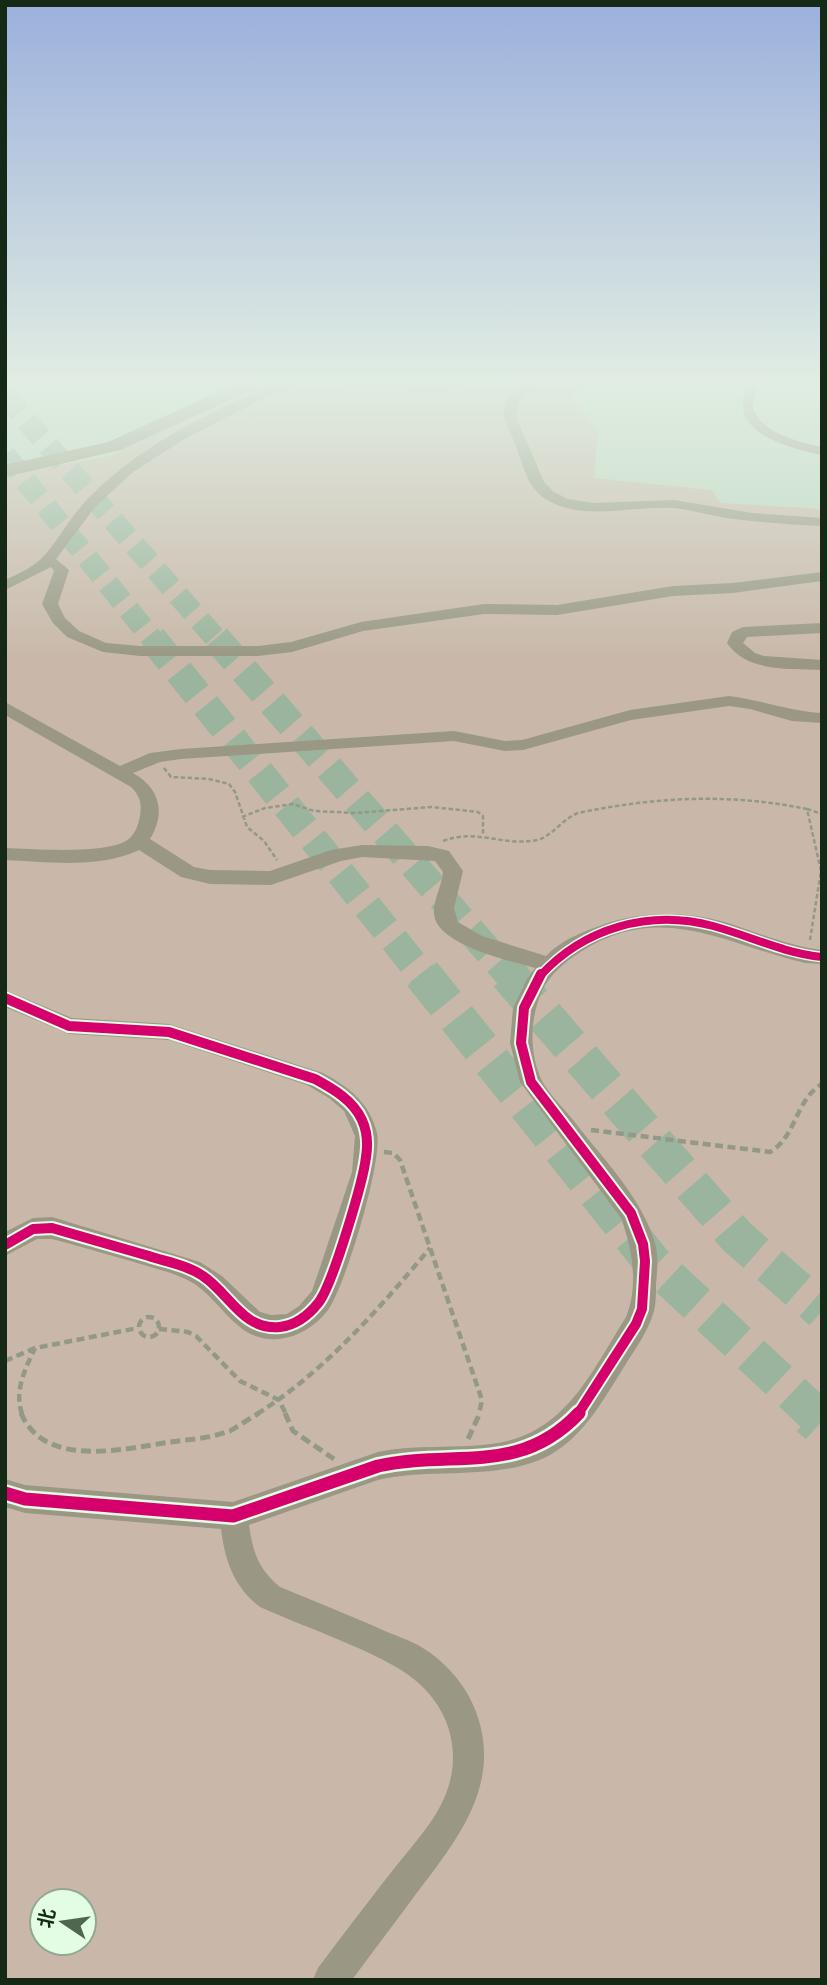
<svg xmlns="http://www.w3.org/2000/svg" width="827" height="1985" viewBox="0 0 827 1985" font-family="Mulish,'Noto Sans SC',sans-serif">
  <rect width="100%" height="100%" fill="#bcd7be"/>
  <!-- green -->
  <path fill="#c9b8a9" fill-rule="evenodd" d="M271 381H589L570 395 598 431 594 478 711 490 721 503 822 509V1980H5V475L110 456ZM42 1901H84V1943H42Z"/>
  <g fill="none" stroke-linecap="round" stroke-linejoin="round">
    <!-- primary-tunnel-far3 -->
    <path stroke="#9bb49d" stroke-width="22" stroke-dasharray="22 11" stroke-linecap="butt" d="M5 396 217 640
      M5 455 153 640"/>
    <!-- primary-tunnel-far2 -->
    <path stroke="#9bb49d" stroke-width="29" stroke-dasharray="29 14" stroke-linecap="butt" d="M152 638 423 976
      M216 638 510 976"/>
    <!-- primary-tunnel-far1 -->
    <path stroke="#9bb49d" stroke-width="38" stroke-dasharray="38 18" stroke-linecap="butt" d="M422 974 653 1263 815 1414
      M508 974 737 1237 822 1311"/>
    <!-- primary-tunnel -->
    <path stroke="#9bb49d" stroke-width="49" stroke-dasharray="49 24" stroke-linecap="butt" d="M813 1413 822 1421"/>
    <!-- path-far2 -->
    <path stroke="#939887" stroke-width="2.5" stroke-dasharray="4.5 2.5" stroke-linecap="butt" d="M164 768 171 777 209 779 229 784 235 792 247 827 264 841 277 860
      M807 809 822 814
      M242 817 265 808 293 804 314 811 356 813 431 807 478 812 483 816V836
      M443 841C475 828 505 847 537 840 553 836 562 819 578 813 655 797 729 793 807 809L821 871 810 940"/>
    <!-- path-far1 -->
    <path stroke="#939887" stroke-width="4.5" stroke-dasharray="8 4.5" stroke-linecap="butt" d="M591 1130 770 1152C797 1136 795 1100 822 1084
      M384 1152 393 1153 400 1160 482 1400 479 1414
      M139 1327a10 10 0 1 1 20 0a10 10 0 1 1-20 0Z
      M159 1329 188 1332 196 1336 240 1381 279 1400 286 1414
      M5 1361 35 1348 138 1328
      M22 1414C14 1391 25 1369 35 1348
      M257 1414C324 1372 379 1309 430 1248"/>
    <!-- path -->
    <path stroke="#939887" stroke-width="5" stroke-dasharray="10 5" stroke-linecap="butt" d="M21 1413C44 1469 125 1449 170 1442 184 1440 199 1439 213 1436L230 1431 259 1413
      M285 1413 293 1431 334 1459
      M468 1439 480 1413"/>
    <!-- street -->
    <path fill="#9a9885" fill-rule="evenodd" d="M287 381H306L273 394 186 438 133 472 95 507 56 559 69 570 58 604 65 618 79 631 106 643 140 646H258L291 642 361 622 484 604 557 605 673 586 733 583 822 572V581L733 593 673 596 557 615 484 614 363 631 292 652 258 656H140L103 652 67 637 53 623 42 604 54 571 51 567 5 590V580C18 574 32 568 42 558 58 541 69 519 85 502 130 451 223 402 287 381Z
      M310 381 444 383 482 381 444 391 316 385Z
      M528 381H543L520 400 516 417 544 482 554 492 568 499 594 503 674 500 752 513 822 518V526C790 525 758 522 726 518 709 515 692 510 674 508 632 505 582 523 544 498 524 484 522 457 512 437 497 410 503 398 528 381Z
      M750 381H762C758 389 752 398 753 407 758 432 801 443 822 447V455C785 447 721 431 750 381Z
      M822 623V633L747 637 743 643 755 653 764 656 822 660V670C789 668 748 673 727 643L732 632 743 627Z
      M729 696C761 700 790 711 822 713V723L792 721 750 709 729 706 631 720 523 750 505 751 454 741 181 759 160 762 133 773C160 788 166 813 150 839L194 867 210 870 270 871 331 850 362 845 428 846 449 851 463 871 454 908 458 922 482 936 546 956C561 940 582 932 602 925 645 910 691 911 734 925 763 935 791 946 822 950V964L805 963C727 945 662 900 582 951 566 961 550 974 542 991 530 1018 529 1051 541 1079 549 1095 566 1110 577 1125 605 1161 642 1198 655 1243 659 1257 657 1271 656 1285 656 1294 656 1303 654 1311 648 1332 635 1349 624 1367 603 1400 585 1435 550 1455 499 1482 432 1467 378 1480L249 1525C253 1552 258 1569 280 1587 312 1600 343 1613 374 1626 388 1633 404 1638 418 1645 444 1660 466 1684 476 1712 503 1784 457 1840 416 1894 395 1923 373 1951 352 1980H313L318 1968C341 1937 365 1906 389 1875 405 1854 424 1834 437 1812 470 1757 450 1697 396 1667 356 1644 302 1626 260 1607 234 1587 225 1561 221 1529L25 1513 5 1507V1479L25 1485 233 1502 378 1452C415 1444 453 1449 491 1444 565 1435 590 1374 626 1317 639 1286 632 1248 621 1218L520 1082 510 1043 513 1008 527 979 535 968C511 961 436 945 434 914 433 900 442 886 443 872L435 861 362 857 341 861 271 885 210 884 181 877 139 850C100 869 47 862 5 860V848C34 849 99 854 124 842 134 837 138 827 140 816 142 803 140 796 131 787L5 715V702L120 766 150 753 181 749 454 731 505 741 522 740 630 710Z
      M5 990 72 1018 169 1024 323 1073C349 1087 370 1103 377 1133 383 1161 345 1287 328 1310 316 1326 298 1337 279 1339 237 1343 223 1302 193 1283 178 1274 160 1270 144 1265 113 1256 83 1247 52 1239H37L5 1256V1232L33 1218 52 1217 200 1262 222 1276 260 1312 271 1315 287 1314 299 1306 312 1291 352 1172 355 1136 344 1111 329 1098 307 1085 169 1040 69 1034 5 1007Z"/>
    <!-- secondary -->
    <path fill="#95967d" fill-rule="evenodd" d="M242 381H266L263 385 121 450 5 477V465L108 442Z"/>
    <defs>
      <path id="cycleway-far2" d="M540 976C584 928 649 909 713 926 750 936 783 953 822 957"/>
      <path id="cycleway-far1" d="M541 974 524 1008 521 1043 531 1082 631 1213 643 1244 645 1261 642 1309 636 1324 578 1414
        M5 998 69 1026 169 1032 315 1079C333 1089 353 1100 362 1120 367 1131 368 1145 366 1157 363 1182 333 1283 319 1302 309 1315 296 1325 280 1327 243 1331 229 1293 203 1276 187 1265 167 1262 149 1256 117 1247 84 1237 52 1228L33 1229 5 1245"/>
      <path id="cycleway" d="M5 1493 25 1499 233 1516 378 1466C453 1449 519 1477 579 1413"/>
    </defs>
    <!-- cycleway-far2 casing -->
    <use href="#cycleway-far2" stroke="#e3fce4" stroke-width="11"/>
    <!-- cycleway-far1 casing -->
    <use href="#cycleway-far1" stroke="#e3fce4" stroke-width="14"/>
    <!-- cycleway casing -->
    <use href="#cycleway" stroke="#e3fce4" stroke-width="18"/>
    <!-- cycleway-far2 -->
    <use href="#cycleway-far2" stroke="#d6006c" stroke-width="8"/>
    <!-- cycleway-far1 -->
    <use href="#cycleway-far1" stroke="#d6006c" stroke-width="10"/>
    <!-- cycleway -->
    <use href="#cycleway" stroke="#d6006c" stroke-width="13"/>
  </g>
  <!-- sky -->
  <linearGradient id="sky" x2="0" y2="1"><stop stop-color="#9bb0dc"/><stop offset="0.58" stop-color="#e1ede2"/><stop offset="1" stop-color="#e1ede2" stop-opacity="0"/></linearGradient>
  <rect width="827" height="659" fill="url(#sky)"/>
  <!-- border -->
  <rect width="827" height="1985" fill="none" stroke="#152917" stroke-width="14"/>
  <!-- north arrow -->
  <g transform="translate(63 1922) rotate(283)"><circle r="33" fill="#e3fce4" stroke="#91a892" stroke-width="2"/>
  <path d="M0-5L12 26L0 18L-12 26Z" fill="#4f6651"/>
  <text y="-10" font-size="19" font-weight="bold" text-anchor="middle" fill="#152917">北</text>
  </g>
</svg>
